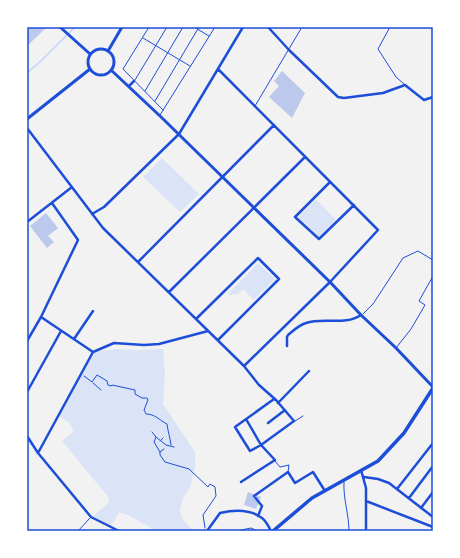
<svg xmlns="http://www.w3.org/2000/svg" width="460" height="558" viewBox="0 0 460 558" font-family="Manrope,sans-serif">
  <rect width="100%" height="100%" fill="#f2f2f2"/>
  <!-- green -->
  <path fill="#dbe4f7" d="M162 158 199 194 180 212 143 177Z
    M316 199 336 220 319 237 298 217Z
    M258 263 275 279 254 300 243 289 237 295 233 294 231 296 228 294Z
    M117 349 138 350 163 349 165 374 163 404 195 452V469L190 488 182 500 180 512 183 519 193 531H150L151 528 128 515H127L119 512 111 526 93 516 108 503 109 498 62 441 74 431 69 423 59 416 93 352Z"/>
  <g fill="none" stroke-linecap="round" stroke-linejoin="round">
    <!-- stream -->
    <path stroke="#bfd3fe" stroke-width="1.5" d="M27 73 43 59 75 27"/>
  </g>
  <!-- building -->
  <path fill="#bdc9ec" d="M27 27H47L27 46Z
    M282 71 305 93 292 118 269 97 279 86 274 81Z
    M46 213 58 228 48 236 54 242 47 248 30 226Z
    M248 492 261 497 256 509 244 505Z"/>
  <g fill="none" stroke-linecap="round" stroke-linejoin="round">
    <!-- path -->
    <path stroke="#1d4ed8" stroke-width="1" d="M84 376 92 382 97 375 107 381 108 385 111 386 112 385 135 390V394L142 398H147L148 400 144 410 146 414C155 414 159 420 167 424 168 432 170 437 171 445
      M93 383 101 390
      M152 432 156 437
      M160 441 163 438
      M174 447 166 445 156 437 154 442 160 452V455L165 462 189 469 208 487 210 484 215 487 216 496 203 515 205 528
      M160 452 164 449"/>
    <!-- service -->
    <path stroke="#1d4ed8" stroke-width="1" d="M149 27 123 69 163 110
      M194 27 209 36
      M390 27 378 49 396 77 404 84
      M143 38 190 66
      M135 80 167 27
      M145 91 183 27
      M155 101 199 27
      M255 106 302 27
      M160 115 215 27
      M363 314 373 304 403 258 418 251 433 260
      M396 348 411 329 425 305 419 301 433 276
      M295 421 303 416
      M275 461 280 467 289 465 288 472
      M344 482C343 499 349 514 349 531
      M241 530 251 528 258 531
      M78 531 90 518"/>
    <!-- minor -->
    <path stroke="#1d4ed8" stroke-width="2.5" d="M268 27 289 50 338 97 344 98 383 93 405 85 424 100 433 97
      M218 69 378 230 330 282 244 366
      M129 86 134 81
      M27 128 103 228 244 366 259 385 276 400 294 421 261 445 275 460 241 482
      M330 182 295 217 319 239 354 205
      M92 214 104 207 179 134 243 27
      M27 222 72 187
      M138 262 274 125
      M169 292 305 157
      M196 319 258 258 279 279 218 340
      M74 339 93 311
      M27 341 41 317 78 240 52 203
      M287 346V337L288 335C294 330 299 325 306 323 324 317 345 326 361 315
      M93 352 114 343 144 345 159 344 208 331
      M27 392 61 331
      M278 403 309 371
      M246 419 261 445 250 451 235 427 274 399
      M268 423 285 410
      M27 436 38 453 91 517 119 531
      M38 453 93 352 41 317
      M361 470 366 488V531
      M364 477 378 479 389 483 433 517
      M397 489 433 443
      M409 498 433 466
      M366 501 433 527
      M421 508 433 492
      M258 516 262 506 254 496 288 472 295 483 313 472 325 491
      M207 531 220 513C233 510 250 509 262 518 266 521 269 527 271 531"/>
    <!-- tertiary -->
    <path stroke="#1d4ed8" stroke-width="3" d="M60 27 90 54
      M88 62a13 13 0 1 1 26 0a13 13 0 1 1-26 0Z
      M108 51 122 27
      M111 70 160 116 330 282 361 315 396 348 433 387
      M27 119 90 69"/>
    <!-- secondary -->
    <path stroke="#1d4ed8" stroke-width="3.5" d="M273 531 312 498 378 461 404 433 433 388"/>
  </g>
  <!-- border -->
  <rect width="460" height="558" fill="none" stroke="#ffffff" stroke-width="56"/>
  <rect x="28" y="28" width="404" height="502" fill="none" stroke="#1d4ed8" stroke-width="1.5"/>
</svg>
